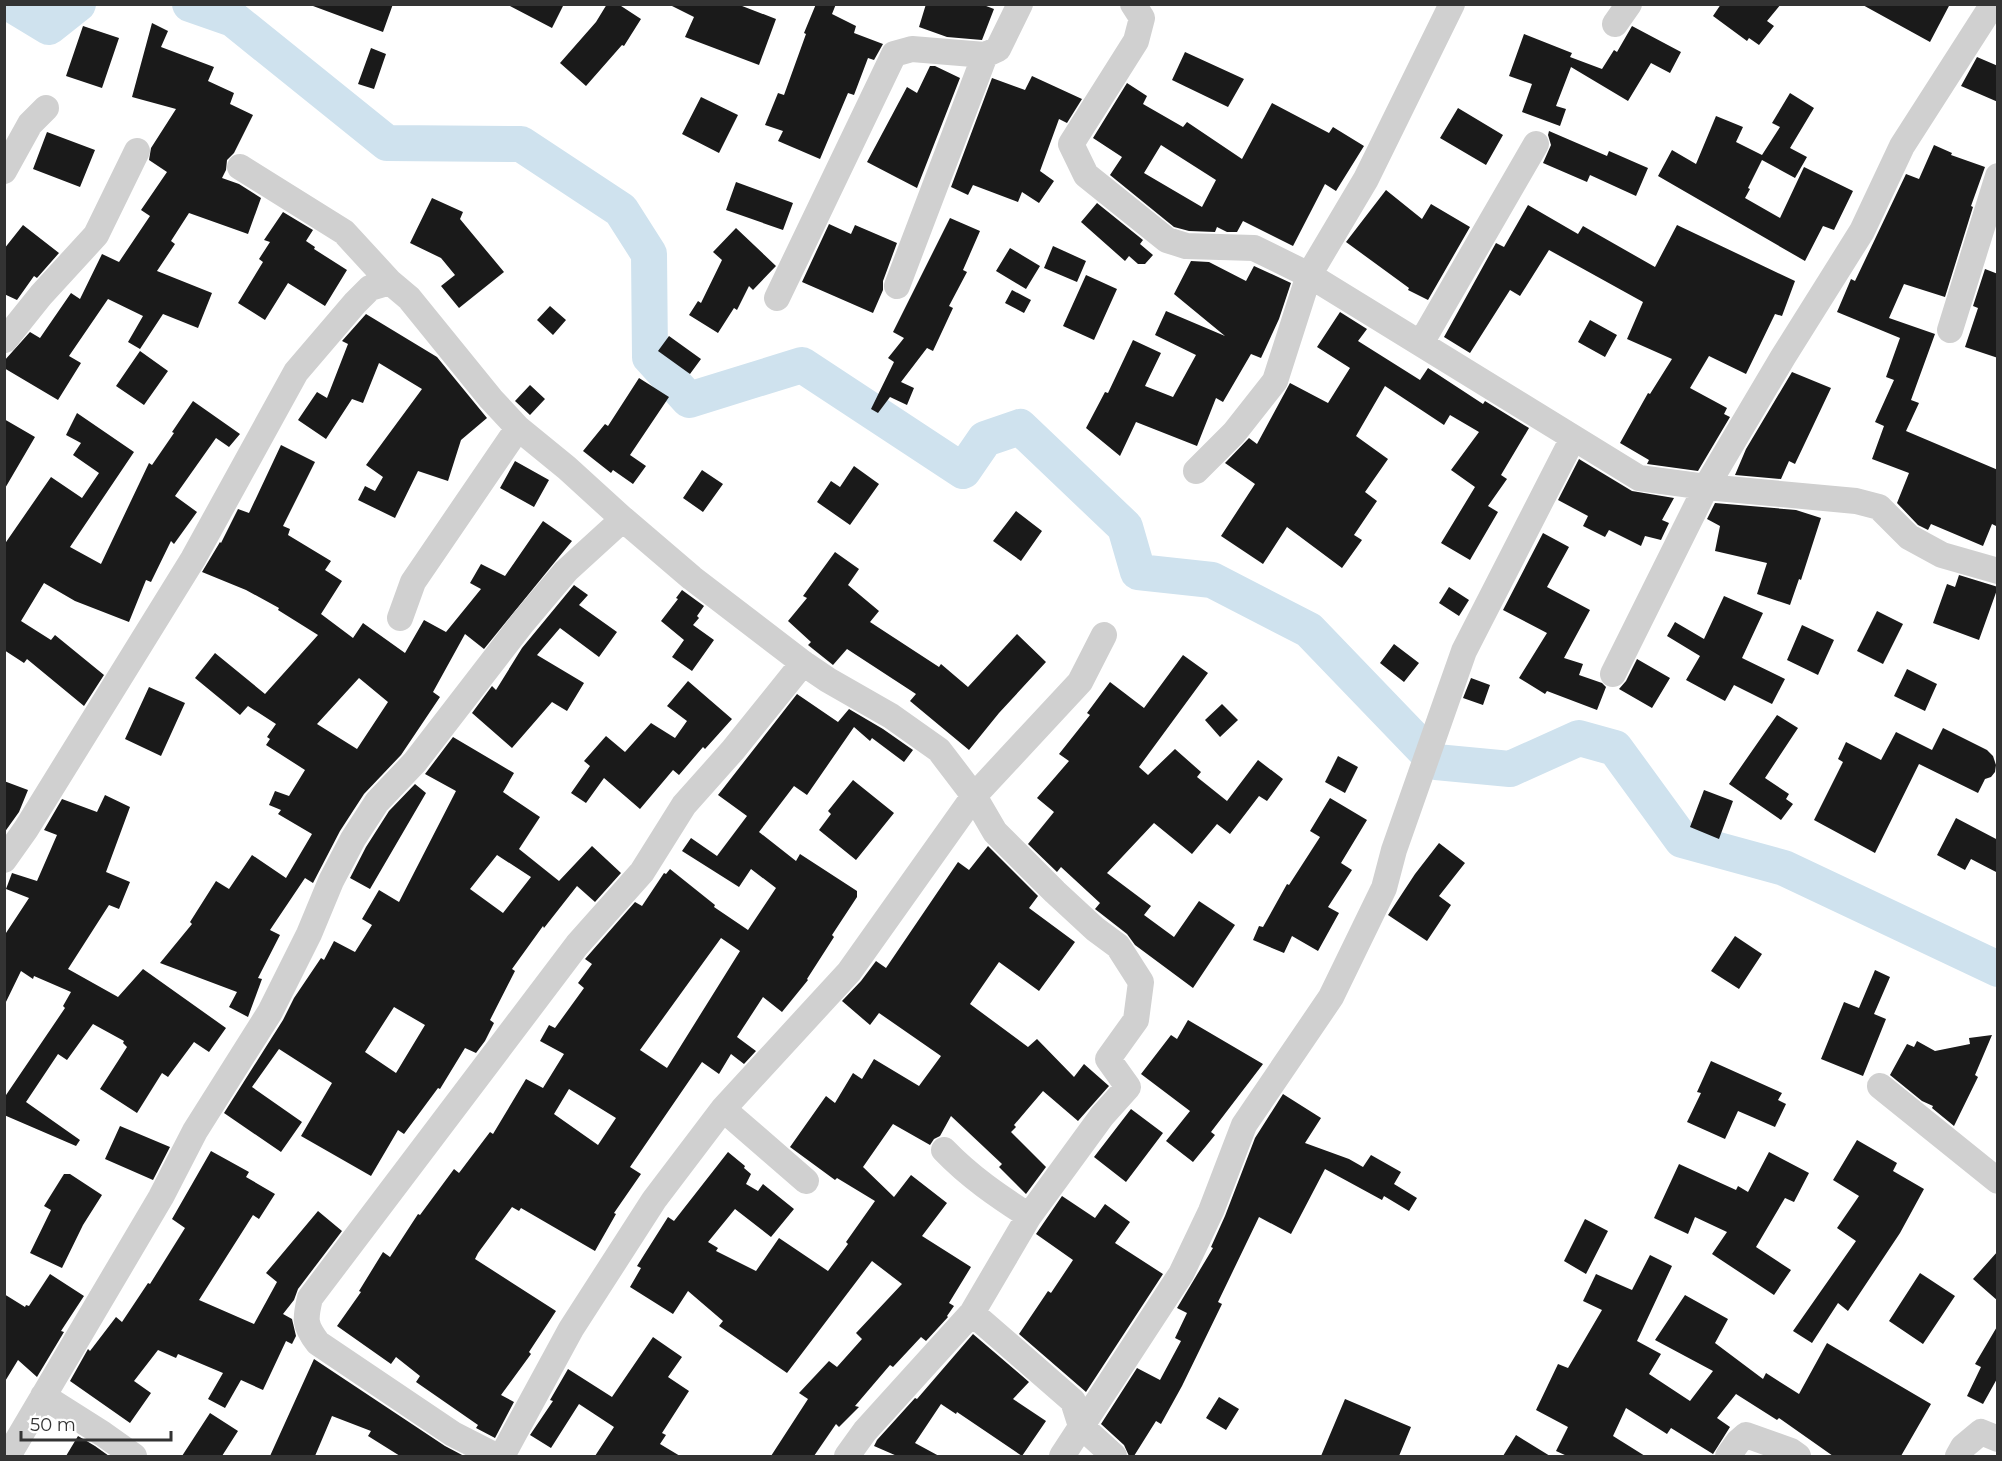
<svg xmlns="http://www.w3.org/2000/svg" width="2002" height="1461" viewBox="0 0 2002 1461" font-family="Montserrat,sans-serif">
  <rect width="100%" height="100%" fill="#fff"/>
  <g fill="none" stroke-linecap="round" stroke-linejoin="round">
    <!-- river -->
    <path stroke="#cfe2ee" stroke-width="36" d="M11 4 49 27 78 4
      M190 4 233 19 387 143 521 144 621 210 649 254 650 357 689 400 802 365 963 471 985 439 1020 427 1125 527 1138 572 1212 580 1309 630 1436 762 1510 769 1579 738 1615 748 1682 840 1784 868 1998 969"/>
  </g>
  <!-- building -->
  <path fill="#1a1a1a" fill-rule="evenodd" d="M313 4H393L383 32 313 6Z
    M506 4H564L552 28Z
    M607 4H618L641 19 624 46 622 45 586 86 560 63 596 22Z
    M668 4H737L776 19 759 65 685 37 694 17Z
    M816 4H836L832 14 856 26 854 33 883 44 874 60 868 58 854 95 848 93 820 159 778 141 783 131 765 125 778 93 784 95 806 34 804 33Z
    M926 4H981L994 9 982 40 947 37 919 27Z
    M1721 4H1781L1767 21 1774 26 1759 45 1749 38 1747 41 1713 16Z
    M1861 4H1950L1930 42Z
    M152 23 168 31 161 47 214 67 208 81 234 93 230 104 253 115 234 153 227 160 226 170 222 178 239 184 261 198 248 234 189 213 171 241 175 244 157 271 212 293 198 328 163 314 140 349 128 342 143 316 108 299 69 356 81 363 58 400 4 368V361L30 332 40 338 71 293 80 299 102 254 119 262 150 216 141 210 167 172 149 160 151 148 176 109 132 97Z
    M83 26 119 38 102 88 66 76Z
    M1632 26 1681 52 1670 73 1651 63 1628 101 1571 67 1556 106 1566 109 1560 126 1522 112 1532 84 1509 76 1524 34 1572 53 1570 57 1602 69 1614 50 1617 52Z
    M371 48 386 54 374 89 358 84Z
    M1185 52 1244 79 1228 107 1172 80Z
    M1977 57 1998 66V102L1961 86Z
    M930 66H935L960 78 917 188 867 162 907 87 917 93Z
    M1032 76 1082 99 1067 123 1059 119 1040 171 1054 181 1039 203 1022 192 1018 202 973 185 968 195 951 187 992 78 1025 90Z
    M1127 83 1147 96 1143 104 1183 127 1187 122 1242 159 1272 103 1329 133 1333 127 1364 146 1336 191 1325 184 1293 246 1243 221 1237 232H1227L1217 227 1215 232 1189 231 1174 227 1110 175 1122 157 1093 138ZM1161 145 1216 180 1202 207 1144 173Z
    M1790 93 1814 108 1790 148 1807 157 1795 178 1762 160 1748 188 1750 189 1745 198 1780 218 1804 167 1853 191 1834 230 1823 226 1805 261 1658 176 1672 150 1696 164 1716 116 1743 127 1736 142 1762 155 1780 127 1772 123Z
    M701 97 738 115 719 153 682 134Z
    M1458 108 1503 135 1486 165 1440 138Z
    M1549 131 1607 156 1609 151 1648 168 1636 196 1590 175 1587 182 1543 163 1551 145 1548 135Z
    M47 132 95 150 80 187 33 169Z
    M1934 145 1952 153 1951 155 1985 167 1971 206 1973 207 1945 297 1904 284 1889 318 1935 334 1911 400 1919 403 1906 431 1998 470V527L1992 524 1983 546 1931 524 1928 530 1918 525 1897 503 1909 473 1872 459 1884 426 1875 422 1894 380 1886 377 1900 338 1837 312 1851 279 1855 281 1906 174 1919 179Z
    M736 182 793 203 783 230 726 210Z
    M1386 190 1422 219 1431 204 1470 227 1428 300 1408 290 1409 288 1346 242Z
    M432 198 463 212 460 219 504 272 459 308 441 286 455 275 441 258 410 243Z
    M1097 203 1143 240 1140 244 1153 255 1145 264H1138L1129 256 1125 261 1081 222Z
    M1528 205 1578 234 1583 226 1655 267 1677 225 1795 281 1782 316 1775 314 1746 374 1709 356 1690 388 1727 408 1724 414 1730 417 1698 471 1647 464 1649 460 1620 443 1648 393 1650 394 1672 359 1627 339 1643 302 1549 250 1520 296 1510 290 1470 353 1444 337 1496 243 1504 247Z
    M283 212 313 230 306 241 315 247 314 249 347 270 325 306 288 283 265 320 238 303 263 262 259 259 270 242 264 240Z
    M950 218 980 231 963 270 967 272 949 306 953 308 933 351 927 348 901 382 914 388 907 405 890 397 878 413 871 409 894 362 888 358 904 338 893 332Z
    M829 224 851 234 855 225 897 243 883 281V290L873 313 802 282Z
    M23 225 59 253 37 278 34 276 17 300 4 294V249Z
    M736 228 776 266 753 290 749 286 737 310 734 308 718 333 689 315 698 301 701 303 722 260 713 252Z
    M1053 246 1086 261 1077 282 1044 268Z
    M1010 248 1040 266 1026 289 996 271Z
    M1191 261 1209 262 1246 281 1254 266 1291 283 1279 319 1261 358 1251 354 1223 402 1216 398 1197 446 1136 422 1120 456 1086 428 1105 392 1108 393 1133 340 1161 353 1145 386 1173 397 1196 355 1155 335 1166 311 1225 336 1174 294Z
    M1985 269 1998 274V358L1965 347 1978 308 1973 306Z
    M1086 275 1117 289 1094 340 1063 326Z
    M1012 290 1031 300 1024 313 1005 303Z
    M550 306 566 320 553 335 537 320Z
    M1340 312 1367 329 1358 341 1420 380 1428 368 1483 404 1485 401 1529 428 1501 475 1507 479 1488 506 1498 512 1470 560 1441 543 1475 487 1451 470 1479 432 1450 415 1444 425 1385 386 1356 436 1388 459 1365 492 1377 501 1354 535 1362 540 1342 568 1287 527 1263 564 1221 536 1255 484 1225 463 1249 438 1257 444 1290 383 1328 403 1350 368 1317 347Z
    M366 314 437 357 487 418 461 440 448 481 418 471 395 518 358 500 365 486 375 491 383 477 366 465 422 389 379 363 363 403 352 399 326 439 298 420 317 392 327 398 348 344 342 341Z
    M1590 320 1617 335 1605 357 1578 342Z
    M669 336 701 359 690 374 658 351Z
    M140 351 168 371 144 405 116 386Z
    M1792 372 1831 388 1795 464 1789 461 1781 479 1735 475 1746 449Z
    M639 378 669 397 630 455 646 466 633 484 613 470 611 473 583 451 605 424 608 426Z
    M530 385 545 399 530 415 515 401Z
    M193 401 240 434 229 447 216 438 175 496 197 512 174 544 171 541 151 582 146 580 129 622 75 601 44 583 21 621 51 640 55 635 104 675 84 706 27 659 24 663 4 650V545L51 477 82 498 99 473 73 455 81 443 66 435 77 413 134 452 70 547 101 564 149 463 152 465 174 433 172 432Z
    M4 419 35 437 4 490Z
    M281 445 315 462 283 526 290 529 288 535 331 561 325 570 342 581 321 614 353 638 363 623 405 653 424 620 446 632 481 589 470 583 481 564 505 576 543 521 572 541 484 649 465 634 433 692 440 697 401 755 364 794 340 831 313 883 305 878 270 930 280 935 258 978 262 979 248 1017 229 1007 237 992 160 963 192 924 190 922 216 881 229 889 252 855 286 878 312 834 278 814 281 810 269 805 275 791 289 796 305 770 266 745 270 739 267 737 276 724 248 706 240 715 195 678 215 653 265 694 318 635 278 610 279 608 246 590 202 572 220 542 221 543 238 509 249 513ZM359 678 388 702 357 749 317 724Z
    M1579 459 1632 491 1674 498 1662 520 1669 523 1661 540 1645 536 1641 546 1609 530 1605 537 1583 526 1588 516 1558 500Z
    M515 461 549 480 534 507 500 488Z
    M854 466 879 484 850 525 817 502 831 481 840 487Z
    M702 470 723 484 703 512 683 498Z
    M1715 503 1796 510 1821 518 1801 580 1799 579 1790 605 1757 594 1767 563 1715 551 1720 526 1707 519Z
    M1016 511 1042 531 1021 561 993 541Z
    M1543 533 1569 547 1547 587 1590 610 1564 658 1583 664 1579 675 1602 683 1606 687 1597 710 1547 691 1545 694 1519 678 1547 633 1503 610Z
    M835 552 859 569 848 585 879 611 870 622 939 667 941 664 968 687 1017 634 1046 662 999 713 969 750 910 701 916 694 847 649 833 665 808 645 811 642 788 621 807 598 803 596Z
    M1959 575 1998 587 1979 640 1933 623 1947 584 1955 587Z
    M574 585 588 595 579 605 617 632 599 657 560 628 537 655 584 683 567 711 552 702 512 748 472 713 492 686 496 690 522 648Z
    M1449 587 1469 600 1459 616 1439 603Z
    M682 590 704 606 697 616 699 618 693 625 714 640 692 671 672 657 684 640 661 621 678 599 676 598Z
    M1724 596 1763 613 1742 658 1785 679 1772 704 1734 685 1725 701 1686 680 1700 656 1667 636 1675 622 1704 639Z
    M1877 611 1903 624 1883 664 1857 651Z
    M1802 625 1834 640 1818 675 1787 660Z
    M1394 644 1419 663 1404 682 1380 663Z
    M1183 655 1208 673 1139 767 1148 775 1175 749 1201 772 1197 777 1227 801 1258 760 1283 779 1267 801 1259 796 1230 834 1217 824 1192 854 1154 823 1107 873 1151 906 1144 915 1174 937 1199 901 1235 925 1193 988 1135 945 1127 934 1095 909 1100 903 1061 867 1057 872 1028 844 1054 812 1037 798 1069 761 1059 754 1090 715 1087 713 1110 682 1144 708Z
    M1637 659 1670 678 1652 708 1619 689 1626 681Z
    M1907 669 1937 684 1925 711 1894 696Z
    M1471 678 1490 685 1483 705 1463 698Z
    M688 681 732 719 705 749 703 747 679 775 673 770 640 809 604 778 586 803 571 793 590 766 584 761 606 736 625 752 651 723 675 738 687 721 667 706Z
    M149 687 185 703 161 756 125 739Z
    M797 694 838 722 849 709 883 729 913 750 904 762 872 738 870 741 854 727 807 795 794 786 759 832 796 861 800 854 857 891V897L832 935 834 937 807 979 808 980 782 1012 763 997 737 1037 756 1051 744 1064 731 1054 719 1074 702 1062 630 1167 641 1174 614 1213 616 1214 595 1251 521 1208 519 1211 512 1207 478 1253 475 1259 556 1311 529 1352 531 1354 501 1395 514 1402 495 1438 476 1428 478 1425 416 1382 420 1376 396 1357 391 1364 337 1326 361 1292 359 1291 383 1252 390 1257 418 1214 420 1215 454 1169 459 1173 490 1132 493 1134 526 1079 543 1088 564 1054 540 1041 549 1025 555 1028 584 988 578 983 592 964 585 959 635 902 642 906 664 873 666 874 670 869 715 905 714 907 748 930 776 888 751 869 739 887 682 851 691 838 717 856 747 816 718 795ZM721 938 740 951 667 1068 640 1050ZM569 1089 616 1118 598 1145 554 1114Z
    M1222 704 1238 720 1220 737 1205 720Z
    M1777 715 1798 728 1765 778 1789 794 1786 799 1793 804 1781 820 1729 784Z
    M1943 728 1987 750 1993 756 1996 765 1995 772 1991 777 1985 779 1978 793 1919 764 1875 853 1814 820 1843 762 1838 759 1846 742 1881 760 1896 732 1932 750Z
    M453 737 514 773 503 792 540 817 519 849 559 881 592 846 621 873 595 902 577 886 544 928 543 926 512 969 515 971 490 1020 494 1023 485 1041 476 1053 465 1048 440 1089 438 1088 404 1134 398 1130 371 1176 301 1136 332 1083 279 1049 252 1087 302 1122 281 1152 224 1113 283 1020 294 998 321 958 324 960 334 941 355 952 372 925 362 919 379 890 399 902 456 791 425 774ZM497 855 531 877 503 913 470 889ZM394 1007 425 1025 396 1073 365 1052Z
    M1338 756 1358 767 1345 793 1325 782Z
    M853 780 894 813 856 860 819 830 831 814 828 811Z
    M4 781 28 790 19 812 4 833Z
    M415 784 426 793 370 889 350 878 366 847 389 811Z
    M1704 790 1733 801 1719 839 1690 827Z
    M105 795 130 807 106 872 130 882 119 909 109 905 68 969 118 997 143 969 226 1028 209 1052 194 1042 168 1077 162 1073 137 1113 100 1089 127 1047 123 1043 124 1041 93 1024 67 1060 58 1054 26 1102 80 1140 76 1146 4 1115V1098L65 1008 63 1006 71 992 34 976 33 979 21 971 4 1006V936L29 898 6 889 12 873 37 881 57 835 44 830 62 799 97 812Z
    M1330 798 1367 820 1341 863 1352 870 1328 907 1339 913 1318 951 1292 936 1284 953 1253 940 1259 926 1263 927 1287 884 1289 885 1320 837 1310 831Z
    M1956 818 1998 840V873L1971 859 1965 870 1937 855Z
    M1439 843 1465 863 1439 896 1451 905 1427 941 1388 915 1415 874Z
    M988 846 1038 896 1029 908 1075 942 1039 991 999 962 970 1004 1028 1047 1037 1039 1074 1077 1084 1064 1109 1086 1078 1121 1043 1091 1014 1125 1016 1127 1011 1132 1046 1167 1026 1194 999 1167 1002 1164 951 1116 940 1136 934 1139 930 1145 893 1124 863 1167 894 1197 911 1175 947 1203 922 1236 971 1267 949 1303 954 1306 947 1316 948 1317 926 1341 921 1337 893 1367 890 1365 855 1406 859 1407 839 1427 836 1424 814 1456H771L808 1399 799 1393 829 1361 837 1367 862 1339 856 1333 902 1284 872 1261 787 1373 719 1326 723 1321 688 1291 673 1314 630 1287 641 1268 637 1266 668 1217 674 1221 728 1152 745 1166 744 1168 751 1174 746 1184 758 1191 763 1184 794 1209 771 1237 735 1209 708 1242 718 1248 716 1251 756 1271 779 1238 828 1271 848 1244 846 1242 875 1201 837 1178 835 1180 790 1147 826 1096 835 1103 853 1073 862 1079 874 1059 919 1086 941 1056 879 1013 870 1025 842 1001 861 981 876 961 886 968 958 862 969 870Z
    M1735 936 1762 954 1739 989 1711 971Z
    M1875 970 1890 977 1874 1014 1886 1019 1863 1076 1821 1059 1844 1002 1859 1008Z
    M1188 1020 1263 1064 1211 1132 1215 1135 1193 1162 1166 1141 1190 1111 1141 1074 1171 1035 1177 1039Z
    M1992 1035 1975 1075 1978 1077 1954 1126 1932 1108 1933 1106 1922 1101 1890 1075 1907 1044 1914 1047 1917 1041 1935 1051 1970 1044 1969 1038Z
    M1711 1061 1782 1093 1778 1100 1786 1104 1775 1127 1738 1111 1725 1139 1687 1122 1701 1093 1697 1092Z
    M1283 1094 1321 1118 1305 1143 1349 1159 1363 1167 1371 1155 1401 1172 1394 1184 1417 1198 1409 1211 1384 1196 1382 1200 1325 1169 1291 1234 1259 1217 1218 1302 1222 1304 1182 1386 1161 1424 1156 1421 1134 1456H1129L1124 1445 1101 1424 1137 1368 1160 1380 1181 1341 1175 1338 1187 1313 1177 1308 1213 1248 1211 1247 1225 1216 1255 1138Z
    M1131 1109 1163 1133 1126 1182 1094 1157Z
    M120 1126 170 1147 153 1180 105 1159Z
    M1857 1140 1897 1163 1893 1171 1924 1189 1900 1233 1848 1311 1838 1303 1812 1343 1793 1331 1856 1241 1837 1228 1859 1196 1833 1180Z
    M211 1151 249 1172 246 1177 275 1194 259 1219 253 1215 199 1300 254 1324 277 1282 266 1273 318 1211 342 1231 298 1289 294 1300 283 1314 292 1319 296 1336 292 1344 286 1341 263 1390 241 1380 225 1408 208 1399 223 1373 178 1354 176 1358 158 1350 134 1381 151 1393 130 1423 70 1381 88 1349 90 1351 116 1317 122 1322 148 1283 150 1284 185 1228 172 1219Z
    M1769 1152 1809 1173 1794 1202 1785 1198 1756 1247 1791 1270 1774 1295 1712 1254 1727 1232 1695 1217 1688 1234 1654 1218 1679 1164 1736 1190 1738 1186 1748 1192Z
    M64 1174H70L102 1195 83 1225 62 1268 30 1253 51 1210 44 1206Z
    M1062 1196 1095 1218 1105 1204 1130 1222 1115 1243 1163 1274 1086 1392 1019 1334 1048 1291 1051 1293 1073 1260 1036 1234Z
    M1585 1219 1608 1231 1586 1274 1564 1261Z
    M1998 1251V1301L1973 1279Z
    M1650 1255 1672 1266 1637 1341 1661 1354 1649 1374 1690 1401 1713 1371 1655 1340 1685 1295 1728 1319 1715 1343 1763 1379 1766 1373 1799 1394 1827 1343 1931 1404 1901 1456H1833L1779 1418 1777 1420 1736 1394 1717 1418 1730 1427 1713 1454 1671 1428 1667 1434 1626 1408 1613 1436 1645 1456H1567L1556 1451 1568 1427 1536 1410 1558 1364 1568 1368 1602 1310 1583 1301 1596 1274 1632 1290Z
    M1920 1273 1955 1296 1923 1344 1889 1321Z
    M50 1274 84 1296 61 1331 64 1332 37 1377 18 1360 4 1383V1294L25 1307 26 1305 29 1306Z
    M1998 1325V1377L1983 1404 1967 1396 1981 1367 1975 1364Z
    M973 1334 1029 1382 1013 1399 1046 1421 1022 1456 957 1412 956 1414 941 1404 915 1443 939 1456H897L874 1446 877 1440 915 1398 917 1399Z
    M653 1337 682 1357 668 1377 689 1391 662 1433 666 1435 660 1444 680 1456H595L614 1427 579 1404 551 1448 530 1435 553 1401 550 1400 568 1369 612 1397Z
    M314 1359 445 1446 464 1456H400L368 1436 371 1431 332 1416 315 1456H270Z
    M1219 1397 1239 1409 1226 1430 1206 1418Z
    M1345 1399 1411 1427 1399 1456H1321Z
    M210 1413 238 1431 222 1456H182Z
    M1516 1435 1550 1456H1503Z
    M78 1436 95 1446 109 1456H66Z"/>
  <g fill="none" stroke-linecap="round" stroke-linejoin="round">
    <!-- minor -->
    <path stroke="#d0d0d0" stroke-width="26" d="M1133 4 1142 18 1136 41 1071 144 1086 175 1167 240 1186 246 1254 248 1309 275 1639 478 1706 487 1856 501 1879 507 1909 537 1942 555 1998 571
      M1615 24 1629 4
      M240 167 344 232 390 282 409 298 491 399 518 428 567 468 623 519 692 578 803 663 828 680 891 716 939 750 974 796 995 832 1055 892 1095 929 1118 946 1141 982 1136 1020 1108 1059 1128 1087 1102 1116 1029 1216
      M4 171 30 124 46 108
      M897 286 985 55
      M777 298 894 54 912 49 985 55 998 49 1020 4
      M1950 330 1998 176
      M5 340 41 295 96 235 137 151
      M1421 343 1536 144
      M1196 471 1234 433 1275 381 1309 275 1366 179 1452 4
      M400 618 413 582 518 428
      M1613 674 1706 487 1783 357 1862 231 1902 146 1993 4
      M4 860 26 829 193 559 296 372 355 303 370 288 390 282
      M1880 1086 1998 1181
      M723 1109 806 1181
      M972 1313 1073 1401 1081 1426 1114 1456
      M43 1396 103 1434 134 1456
      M8 1456 161 1197 195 1131 270 1012 309 934 331 881 353 839 377 802 415 762 523 622 566 571 623 519
      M496 1456 453 1434 318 1343C304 1325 305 1319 310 1298L577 945 642 872 684 805 733 750 803 663
      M502 1456 571 1329 654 1200 723 1109 849 972 974 796 1080 682 1104 635
      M847 1456 865 1431 972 1313 1029 1216C998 1196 970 1177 944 1150
      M1062 1456 1181 1274 1211 1211 1244 1125 1331 997 1384 888 1394 850 1464 651 1573 438
      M1728 1456 1738 1442 1746 1435 1791 1451 1798 1456
      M1958 1456 1963 1447 1981 1432 1998 1439"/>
  </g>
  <!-- border -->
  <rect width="2002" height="1461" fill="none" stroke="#333333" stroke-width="12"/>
  <!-- scale -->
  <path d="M21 1431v9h150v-9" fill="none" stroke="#333333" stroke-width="3"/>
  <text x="30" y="1431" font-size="18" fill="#333333" stroke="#ffffff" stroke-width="4.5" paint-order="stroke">50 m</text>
</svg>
